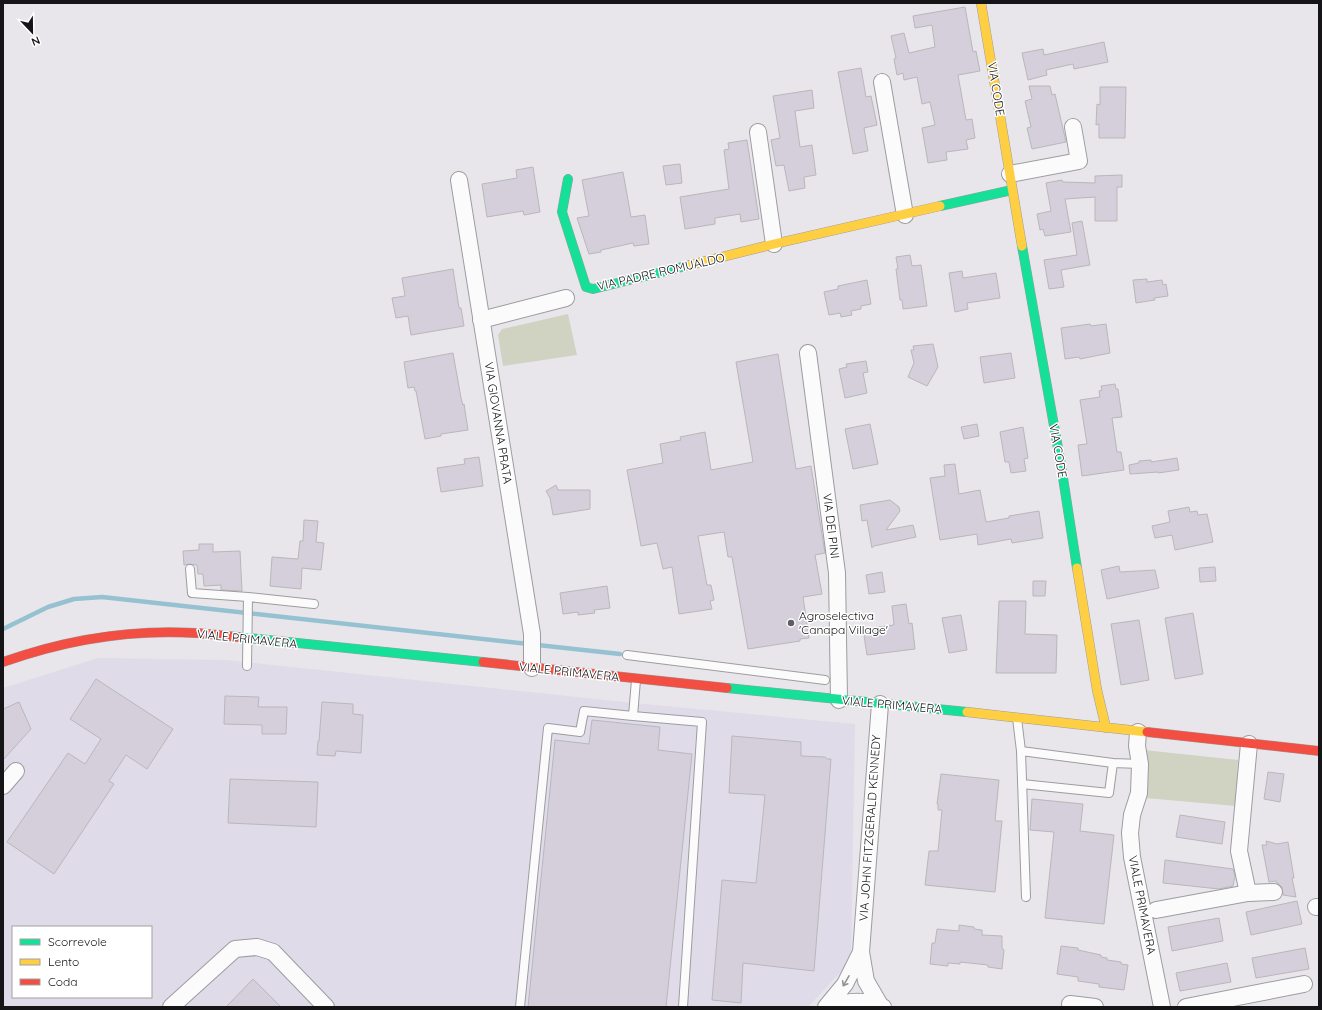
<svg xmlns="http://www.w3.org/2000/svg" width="1322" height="1010" viewBox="0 0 1322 1010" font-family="Quicksand,sans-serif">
  <rect width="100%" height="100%" fill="#e8e6eb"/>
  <!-- built -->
  <path fill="#e0dbe8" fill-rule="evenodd" d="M98 658 226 660 634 703 855 724 851 961 808 1007H3V688ZM13 927H151V997H13Z"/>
  <!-- green -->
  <path fill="#d0d3c2" d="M568 314 577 355 503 366 498 335 502 329Z
    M1144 750 1238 760 1236 806 1145 798 1147 788Z"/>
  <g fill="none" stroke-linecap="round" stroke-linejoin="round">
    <!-- stream -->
    <path stroke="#95c1d1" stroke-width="4.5" d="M3 629 48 607 74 599 102 597 620 654"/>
  </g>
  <!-- building -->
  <path fill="#d4cfdb" stroke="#b9b7bb" d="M965 7 973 52 976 51 980 71 958 75 966 120 972 119 975 138 966 140 968 149 946 152 947 160 928 163 922 128 935 125 930 102 922 104 917 77 904 80 903 73 897 75 894 59 896 58 891 36 904 33 909 53 935 47 932 25 915 28 913 16Z
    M1104 42 1108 62 1074 69 1073 64 1046 70 1047 75 1028 80 1022 53 1043 49 1044 55Z
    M861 68 866 97 871 96 877 125 864 128 868 151 853 154 838 72Z
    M1029 86H1050L1052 95 1055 94 1066 142 1032 149 1027 128 1031 127 1025 101 1032 99Z
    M1100 87H1126L1125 138H1099V124L1096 125 1097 104 1100 105Z
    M812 90 814 108 795 111 800 147 812 145 816 175 804 177 805 188 789 191 784 165 776 166 771 140 780 138 773 96Z
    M747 140 759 219 741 222 740 214 715 218V224L685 229 680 197 729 189 724 150 729 149 728 143Z
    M680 164 682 183 666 185 663 166Z
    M533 167 540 212 524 215 523 211 487 217 482 184 517 178 516 170Z
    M623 172 631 217 645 215 649 244 634 246 633 243 601 250V252L589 254 577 218 589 216 582 180Z
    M1122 175V187H1117V221H1095V197L1065 199 1071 232 1045 236 1043 229 1040 230 1037 214 1051 211 1046 183 1062 180 1063 182 1095 183V176Z
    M1082 221 1090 265 1061 270 1064 287 1049 289 1044 260 1077 255 1072 223Z
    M910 255 912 266 921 265 927 306 903 309 902 300H900L896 269H898L896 257Z
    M453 269 459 308H461L464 326 411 335 408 316 396 318 392 298 405 296 402 278Z
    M962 271 963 278 996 273 1000 298 967 303 968 309 955 312 949 273Z
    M1147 279V282L1162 280 1163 285 1166 284 1168 296 1154 298 1155 300 1136 303 1133 280Z
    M867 280 871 304 861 306V309L851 311 852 315 841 317 840 313 829 315 824 292 838 289V286Z
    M1090 324 1091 326 1106 324 1110 353 1080 359 1079 357 1065 359 1061 328Z
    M933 344 938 367 927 386 908 377 914 363 911 350H914L913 346Z
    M453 353 461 398 463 405 464 404 468 430 441 434V436L425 439 416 391H415L414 387 408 388 404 362Z
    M1011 353 1015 378 984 383 980 357Z
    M778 354 796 469 811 466 825 553 815 555 822 594 803 597 809 638 800 639V641L748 649 732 557H728L724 532 698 536 707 585H711L714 600 710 601 712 609 679 614 672 567 663 569 657 543 641 546 627 470 663 463 660 444 681 440 680 437 705 432 711 470 753 462 736 362Z
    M866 361 868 372 863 373 867 393 845 398 839 369 847 367 846 364Z
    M1115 384 1116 389H1118L1122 417 1112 418 1117 452H1121L1124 470 1082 476 1078 445 1087 444 1080 400 1100 397 1099 391 1102 390 1101 386Z
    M870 424 878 464 853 469 845 429Z
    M977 424 979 436 964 439 961 427Z
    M1023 427 1028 458 1024 459 1026 471 1011 473 1009 462H1005L1000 432Z
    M479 457 483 486 441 492 437 468 465 464 464 459Z
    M1177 458 1179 470 1158 473V472L1130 474 1129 465 1139 463V461L1151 460V462Z
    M955 464 959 494 980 490 986 522 1009 518V516L1039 511 1043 538 1012 543 1011 539 978 545 977 534 940 540 930 478 945 476 944 465Z
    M556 485 558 490H590V509L553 515 550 498 546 491Z
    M890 500 899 507 900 511 886 530 913 525 916 537 874 546 872 548 867 520 862 521 860 505Z
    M1189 507 1190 512 1197 511 1198 515 1207 514 1213 542 1175 550 1172 535 1155 538 1152 526 1170 522 1168 511Z
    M304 520 318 521 316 542 324 543 321 570 302 568 301 589 270 586 272 557 298 559 300 541H303Z
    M199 544H213V552L240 551 242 591 221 590V585L204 586 203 574H198L197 565 190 564 184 565 183 551 199 550Z
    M1119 566 1120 572 1155 570 1159 588 1107 599 1101 570Z
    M1215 567 1216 581 1200 582 1199 568Z
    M882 572 885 592 869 594 866 575Z
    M1033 581H1046L1045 596H1033Z
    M607 586 610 608 594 610 595 613 578 615V612L563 614 560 593Z
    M999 601H1026L1025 634 1057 635 1056 673H996Z
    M906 604 909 624 912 623 915 649 867 655 863 629 894 625 892 606Z
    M1193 613 1203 674 1175 679 1165 618Z
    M961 615 967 650 949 653 942 618Z
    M1139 620 1149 680 1121 685 1111 624Z
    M96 679 173 729 147 769 126 755 109 781 114 784 54 874 7 842 68 753 85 764 101 739 70 719Z
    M225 696 259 697 258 707H287L286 734H262V725L224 724Z
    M19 702 31 729 3 760V709Z
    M322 702 353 704V714L363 715 361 753 336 751 335 756 317 755 318 741H319Z
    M592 720 660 727 658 750 692 754 666 1007H528L555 740 589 744Z
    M732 736 801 742V756L825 757 827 759H831L814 971 743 963 741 1003 712 1000 722 880 756 883 765 795 729 793Z
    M1268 772 1284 774 1280 802 1264 799Z
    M941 774 999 780 995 821H1002L995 892 925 885 929 851H938L942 810H938V804H937Z
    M230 779 318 782 316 827 228 823Z
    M1032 799 1083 804 1080 831 1114 835 1104 924 1045 918 1054 832 1030 830Z
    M1180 815 1225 822 1222 844 1176 837Z
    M1266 841 1277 844 1288 842 1294 878H1292L1296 897 1283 895 1282 887 1277 883 1276 881 1269 882 1262 845H1267Z
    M1165 860 1233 869 1235 876 1233 886 1219 889 1163 883Z
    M1297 901 1302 924 1251 935 1246 912Z
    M1219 918 1223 941 1172 951 1168 927Z
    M959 925 974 927V929L982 930V935L1002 936V948L1004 950 1002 969 988 967V965L960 962V964L948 963V966L930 964 932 943H935L937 929 959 931Z
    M1061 946 1078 948V950L1101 955V957L1107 958V960L1121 962V964L1128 965 1124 990 1099 987V984L1078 981V977L1057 974Z
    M1305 948 1309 969 1256 978 1252 958Z
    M1227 963 1231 982 1180 991 1176 973Z
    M253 979 281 1007H226Z"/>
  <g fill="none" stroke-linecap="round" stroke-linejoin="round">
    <defs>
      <path id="lane" d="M190 569 192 593 248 597
        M627 655 825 680
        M247 666 248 597 314 604
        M636 680 633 716 702 722 683 1007
        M1017 718 1021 751
        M1022 784 1109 793 1113 763
        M1026 897 1021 751 1113 763 1140 764
        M520 1007 548 728 580 732 584 711 633 716"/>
      <path id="street" d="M882 82 905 215
        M758 132 774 244
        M1010 174 1079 161 1073 127
        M459 180 532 634V668
        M481 320 566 298
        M808 353 837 573 839 700
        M1138 732 1137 746 1140 764 1139 793 1132 815 1130 833 1132 857 1162 1007
        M3 786 16 771
        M1248 893 1274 892
        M1316 907H1319
        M1156 910 1248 893 1239 851 1249 744
        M1070 1004 1095 1007
        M880 1005 866 981 861 952 880 704
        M171 1007 235 949 257 947 273 952 326 1007
        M826 1007 845 984 861 952
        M832 1007C848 1000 867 1000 883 1007
        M1186 1007 1304 984"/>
      <path id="fast" d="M568 179 562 212 586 287 593 289 690 265
        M940 206 1012 190
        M1022 246 1061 465 1077 568
        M239 637 483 662
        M727 688 967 712"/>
      <path id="slow" d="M981 3 1022 246
        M690 265 774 244 940 206
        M1077 568 1097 690 1106 728
        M967 712 1147 732"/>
      <path id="jam" d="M3 662C65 640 131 629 196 633 210 634 225 636 239 637
        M483 662 727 688
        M1147 732 1319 751"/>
    </defs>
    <!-- lane casing -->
    <use href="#lane" stroke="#9d9ca0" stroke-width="10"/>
    <!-- street casing -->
    <use href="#street" stroke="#9d9ca0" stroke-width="18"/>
    <!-- fast casing -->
    <use href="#fast" stroke="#9d9ca0" stroke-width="10"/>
    <!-- slow casing -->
    <use href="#slow" stroke="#9d9ca0" stroke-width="10"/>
    <!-- jam casing -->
    <use href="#jam" stroke="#9d9ca0" stroke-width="10"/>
    <!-- lane -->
    <use href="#lane" stroke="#fcfbfc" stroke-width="8"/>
    <!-- street -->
    <use href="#street" stroke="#fcfbfc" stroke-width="16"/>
    <!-- fast -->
    <use href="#fast" stroke="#16e098" stroke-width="9"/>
    <!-- slow -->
    <use href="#slow" stroke="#ffcf43" stroke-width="9"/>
    <!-- jam -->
    <use href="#jam" stroke="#f24e42" stroke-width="9"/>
  </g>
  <!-- one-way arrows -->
  <defs><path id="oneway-shaft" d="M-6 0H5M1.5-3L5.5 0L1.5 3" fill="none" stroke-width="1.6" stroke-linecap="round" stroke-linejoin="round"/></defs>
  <use stroke="#949395" href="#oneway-shaft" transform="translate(846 981) rotate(120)"/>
  <!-- markers -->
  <circle fill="#5f5e61" stroke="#fff" stroke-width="1.5" cx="791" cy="623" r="4"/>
  <g text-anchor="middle" stroke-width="3" stroke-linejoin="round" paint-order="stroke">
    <!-- street labels -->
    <g font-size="12" fill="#151417" stroke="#fff">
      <text transform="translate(996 89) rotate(81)" y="4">VIA CODE</text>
      <text transform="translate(661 272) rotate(-13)" y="4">VIA PADRE ROMUALDO</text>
      <text transform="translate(498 423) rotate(81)" y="4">VIA GIOVANNA PRATA</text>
      <text transform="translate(1058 451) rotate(80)" y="4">VIA CODE</text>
      <text transform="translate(831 526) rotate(83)" y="4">VIA DEI PINI</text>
      <text transform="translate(247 639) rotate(6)" y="4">VIALE PRIMAVERA</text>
      <text transform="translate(569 672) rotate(6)" y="4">VIALE PRIMAVERA</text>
      <text transform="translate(892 705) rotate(5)" y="4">VIALE PRIMAVERA</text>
      <text transform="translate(870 828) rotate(-86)" y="4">VIA JOHN FITZGERALD KENNEDY</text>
      <text transform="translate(1142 905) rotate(79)" y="4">VIALE PRIMAVERA</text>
    </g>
    <!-- poi labels -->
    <g font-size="12" fill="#151417" stroke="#fff" text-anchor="start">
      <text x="799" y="620">Agroselectiva<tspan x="799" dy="14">'Canapa Village'</tspan></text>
    </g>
  </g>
  <!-- border -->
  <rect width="1322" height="1010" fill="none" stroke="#151417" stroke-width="8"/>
  <!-- legend -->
  <rect x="12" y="926" width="140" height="72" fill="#ffffff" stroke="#a1a1a2"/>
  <rect x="20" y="939" width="20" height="6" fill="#16e098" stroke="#a1a1a2"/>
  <text x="48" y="946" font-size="12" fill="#151417">Scorrevole</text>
  <rect x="20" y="959" width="20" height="6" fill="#ffcf43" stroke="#a1a1a2"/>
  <text x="48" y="966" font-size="12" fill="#151417">Lento</text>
  <rect x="20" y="979" width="20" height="6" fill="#f24e42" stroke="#a1a1a2"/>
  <text x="48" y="986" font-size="12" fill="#151417">Coda</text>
  <!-- north arrow -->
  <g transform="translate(32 32) rotate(158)" stroke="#ffffff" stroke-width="3" paint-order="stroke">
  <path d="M0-3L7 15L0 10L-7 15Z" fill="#151417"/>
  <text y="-6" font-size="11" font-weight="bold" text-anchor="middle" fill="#151417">N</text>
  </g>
</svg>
